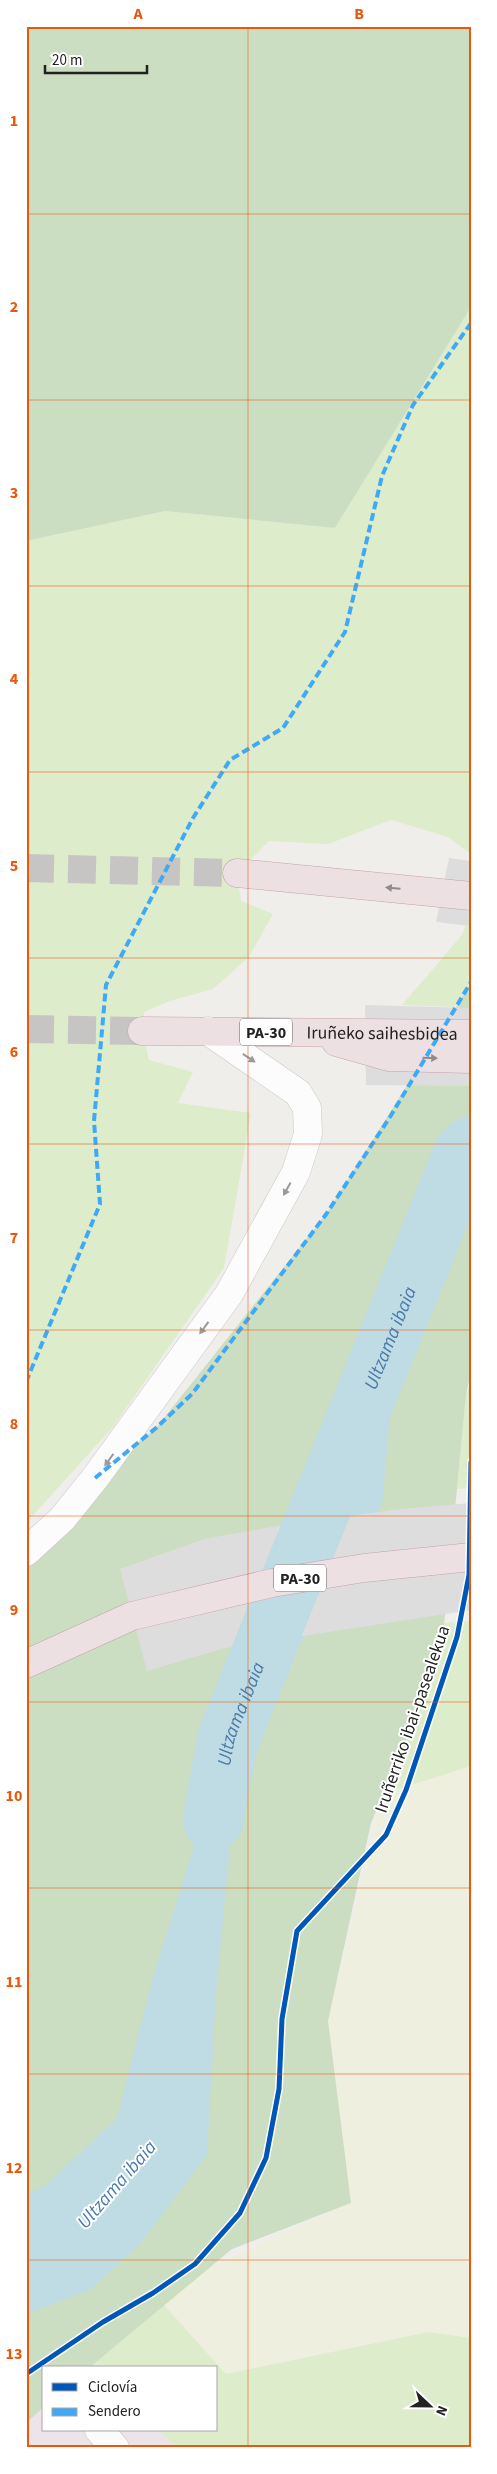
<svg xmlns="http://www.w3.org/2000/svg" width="497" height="2474" viewBox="0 0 497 2474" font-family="'Source Sans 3',sans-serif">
  <rect width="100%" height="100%" fill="#f0eeeb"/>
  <!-- industrial -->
  <path fill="#ede4e9" d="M44 2407V2430H158L178 2448H26V2423Z"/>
  <!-- farmland -->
  <path fill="#efefdf" d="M471 1765V2338L428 2332 226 2374 153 2293 351 2203 328 2021 383 1794Z"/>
  <!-- grass -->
  <path fill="#ddeccb" d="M471 307V854L448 837 391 820 328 844 269 841 237 873 241 901 273 914 249 957 213 989 170 1001 144 1012 142 1031 149 1060 193 1072 178 1103 251 1113 224 1268 113 1427 26 1523V541L165 511 335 528Z
    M471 912V985L454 1007 402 1005 462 935Z
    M471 1383V1488L457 1489 466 1394Z
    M471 1621V1766L383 1794 441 1657 444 1623Z
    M164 2305 226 2374 428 2332 471 2338V2448H178L158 2430H216V2368H89Z"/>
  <!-- forest -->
  <path fill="#cbdec1" d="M26 26H471V307L335 528 165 511 26 541Z
    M471 983V1372L466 1394 441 1657 371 1823 328 2021 351 2203 232 2249 89 2368H44V2407L26 2423V1539L156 1428 327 1213Z"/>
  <!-- water -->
  <path fill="#bfdbe3" d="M471 1112V1214L390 1415 382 1505 298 1648 233 1814 216 1995 207 2155 140 2244 90 2290 26 2314V2195L46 2185 117 2118 152 1981 228 1737 455 1176 461 1122Z"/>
  <!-- pier -->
  <path fill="#dedddd" d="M449 858 471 861V926L436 922Z
    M365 1005 471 1008V1086L366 1085Z
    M471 1503V1610L225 1648 147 1671 120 1569 204 1539 288 1524 401 1509Z"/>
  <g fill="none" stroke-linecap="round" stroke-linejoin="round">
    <!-- river -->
    <path stroke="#bfdbe3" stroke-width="61" id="s1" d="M213 1820 228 1737 464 1153 471 1147"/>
    <!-- highway-tunnel -->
    <path stroke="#c7c5c3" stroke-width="28" stroke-dasharray="28 14" stroke-linecap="butt" d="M26 868 237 873
      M26 1029 142 1031"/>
    <defs>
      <path id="minor" d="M26 1552 62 1519 95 1478 229 1294 296 1172 308 1134 307 1108 298 1093 208 1031
        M99 2430 115 2448"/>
      <g id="highway">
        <path d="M237 873 471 896"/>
        <path id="s2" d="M142 1031 471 1034"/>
        <path d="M336 1042 389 1057 471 1059"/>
        <path d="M26 1664 132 1616"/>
      </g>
    </defs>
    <!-- minor casing -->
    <use href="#minor" stroke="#c9c8c7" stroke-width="29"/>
    <!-- highway casing -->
    <use href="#highway" stroke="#c5a2ac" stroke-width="29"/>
    <!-- path -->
    <path stroke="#dccecd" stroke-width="3" stroke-dasharray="2.5 2.5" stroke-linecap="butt" d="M470 1527 471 1462
      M26 2374 103 2322 153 2293 195 2264 240 2213 266 2158 279 2089 282 2019 297 1931 386 1835 406 1790 430 1721 457 1637 466 1590"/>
    <!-- minor -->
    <use href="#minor" stroke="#fdfcfc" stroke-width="28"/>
    <!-- highway -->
    <use href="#highway" stroke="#ece0e2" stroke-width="28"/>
    <defs>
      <path id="highway-bridge" d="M132 1616 272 1583 364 1568 471 1557"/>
    </defs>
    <!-- highway-bridge casing -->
    <use href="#highway-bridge" stroke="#c5a2ac" stroke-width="29" stroke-linecap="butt"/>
    <!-- highway-bridge -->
    <use href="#highway-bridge" stroke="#ece0e2" stroke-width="28"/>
    <!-- quiet -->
    <path stroke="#3fa9f5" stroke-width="4" stroke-dasharray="8 4" stroke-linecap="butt" d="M26 1382 100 1204 94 1121 106 985 193 818 230 760 283 728 345 632 382 476 413 405 471 323
      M95 1478 156 1428 192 1394 327 1213 390 1117 471 982"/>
    <defs>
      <path id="cycleway" d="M26 2374 103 2322 153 2293 195 2264 240 2213 266 2158 279 2089 282 2019 297 1931 386 1835 406 1790 457 1637 469 1575 471 1462"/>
    </defs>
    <!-- cycleway casing -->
    <use href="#cycleway" stroke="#fff" stroke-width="8"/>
    <!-- cycleway -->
    <use href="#cycleway" stroke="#0057b8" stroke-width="5"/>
  </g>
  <!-- one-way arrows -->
  <defs><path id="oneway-solid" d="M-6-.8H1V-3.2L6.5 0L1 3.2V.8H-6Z" transform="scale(1.25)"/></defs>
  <g fill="#918a8c">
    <use href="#oneway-solid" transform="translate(393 888) rotate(-175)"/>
    <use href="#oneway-solid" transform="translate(430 1058) rotate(1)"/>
  </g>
  <g fill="#9a9a9a">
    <use href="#oneway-solid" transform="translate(249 1058) rotate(34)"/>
    <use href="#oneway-solid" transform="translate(287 1189) rotate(119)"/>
    <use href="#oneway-solid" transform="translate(204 1328) rotate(126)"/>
    <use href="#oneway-solid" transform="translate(109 1460) rotate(126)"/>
  </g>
  <!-- grid -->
  <path fill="none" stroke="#e8590c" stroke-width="1" stroke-opacity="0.55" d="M248 26V2448M26 214H471M26 400H471M26 586H471M26 772H471M26 958H471M26 1144H471M26 1330H471M26 1516H471M26 1702H471M26 1888H471M26 2074H471M26 2260H471"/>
  <g text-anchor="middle" stroke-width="4" stroke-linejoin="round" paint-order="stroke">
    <!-- shield labels -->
    <g fill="#fff" stroke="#646464" stroke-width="1">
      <rect x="240" y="1018.5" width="52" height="27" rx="4"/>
      <rect x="274" y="1564.5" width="52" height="27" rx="4"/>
    </g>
    <g font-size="16" font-weight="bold" fill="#222">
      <text x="266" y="1038">PA-30</text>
      <text x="300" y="1584">PA-30</text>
    </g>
    <!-- street labels -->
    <g font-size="18" fill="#222" stroke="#fff">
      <text dy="6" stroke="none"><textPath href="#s2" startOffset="240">Iruñeko saihesbidea</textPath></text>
      <text transform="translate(412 1719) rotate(-71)" y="6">Iruñerriko ibai-pasealekua</text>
    </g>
    <!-- water labels -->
    <g font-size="19" font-style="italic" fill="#4a7aab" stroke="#fff">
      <text dy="7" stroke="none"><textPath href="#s1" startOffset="515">Ultzama ibaia</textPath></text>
      <text dy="7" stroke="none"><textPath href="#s1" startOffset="110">Ultzama ibaia</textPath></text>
      <text transform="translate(116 2184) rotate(-49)" y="7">Ultzama ibaia</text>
    </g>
  </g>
  <!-- border -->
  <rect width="497" height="2474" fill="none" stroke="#ffffff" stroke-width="55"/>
  <!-- legend -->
  <rect x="42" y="2366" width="175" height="65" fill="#ffffff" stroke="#a7a7a7"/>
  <rect x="52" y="2383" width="25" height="8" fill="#0057b8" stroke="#a7a7a7"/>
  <text x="88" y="2392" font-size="15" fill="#222222">Ciclovía</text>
  <rect x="52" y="2408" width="25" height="8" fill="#3fa9f5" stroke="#a7a7a7"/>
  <text x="88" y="2416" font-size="15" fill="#222222">Sendero</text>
  <!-- north arrow -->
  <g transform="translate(430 2406) rotate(112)" stroke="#ffffff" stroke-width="4" paint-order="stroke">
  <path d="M0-4L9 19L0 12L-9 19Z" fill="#222222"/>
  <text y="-8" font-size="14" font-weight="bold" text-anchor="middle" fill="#222222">N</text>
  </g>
  <!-- scale -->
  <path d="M45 65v8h102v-8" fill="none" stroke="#222222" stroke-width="2.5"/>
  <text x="52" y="65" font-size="15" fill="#222222" stroke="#ffffff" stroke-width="4" paint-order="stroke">20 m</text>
  <rect x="28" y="28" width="442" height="2418" fill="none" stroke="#e8590c" stroke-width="2"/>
  <g font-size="16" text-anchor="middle" font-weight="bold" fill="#e8590c">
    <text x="138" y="19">A</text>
    <text x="359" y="19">B</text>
    <text x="14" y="126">1</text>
    <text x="14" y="312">2</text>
    <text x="14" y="498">3</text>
    <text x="14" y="684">4</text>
    <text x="14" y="871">5</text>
    <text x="14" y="1057">6</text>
    <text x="14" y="1243">7</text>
    <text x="14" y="1429">8</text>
    <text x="14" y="1615">9</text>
    <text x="14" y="1801">10</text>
    <text x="14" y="1987">11</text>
    <text x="14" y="2173">12</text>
    <text x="14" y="2359">13</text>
  </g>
</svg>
